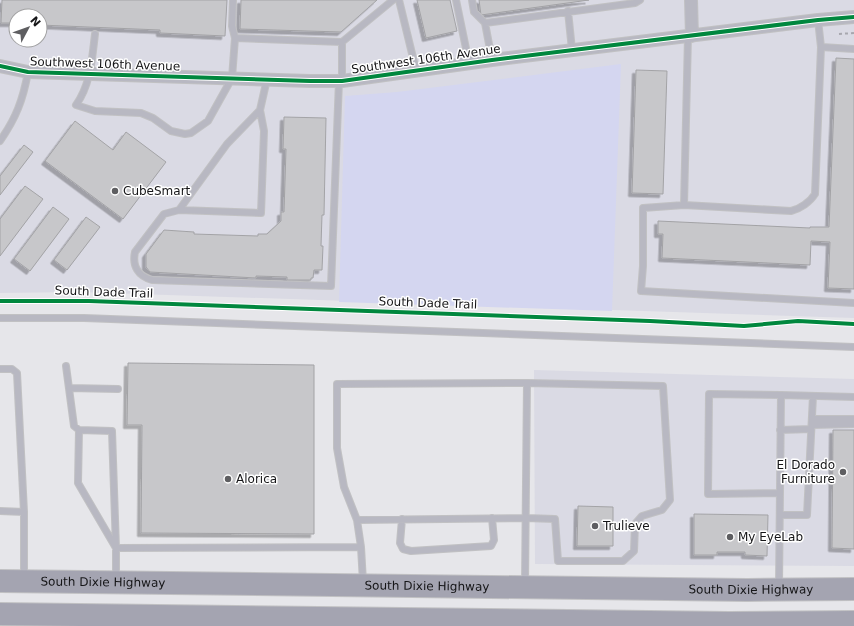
<svg xmlns="http://www.w3.org/2000/svg" width="854" height="626" viewBox="0 0 854 626" font-family="'DejaVu Sans',sans-serif">
  <defs>
    <filter id="shadow"><feDropShadow dx="-3.5" dy="3.5" stdDeviation="0" flood-color="#0004"/></filter>
  </defs>
  <rect width="100%" height="100%" fill="#e6e6ea"/>
  <!-- built -->
  <path fill="#dadae4" fill-rule="evenodd" d="M0 0H854V318L79 292 0 293ZM16 16H40V40H16Z
    M534 370 854 379V566L535 564Z"/>
  <!-- green -->
  <path fill="#d4d6f0" d="M621 64 612 311 339 302 345 96 397 92Z"/>
  <!-- building -->
  <path fill="#c7c7ca" stroke="#a3a3a6" filter="url(#shadow)" d="M2 0H227L225 36 160 33V30L40 25V16H16V23H1Z
    M241 0H377L341 32 240 29Z
    M417 0H450L457 31 426 38Z
    M479 0H589L481 15Z
    M836 58 854 59V289L828 288 830 242 811 241 810 265 662 258 663 234H658V221L810 228V227H829Z
    M636 70 667 71 663 194 632 193Z
    M284 117 326 118 324 215H322L321 246H323L322 270H314L313 278H311V280H287V277L256 276V278L150 272 146 267V254L164 230 194 232V234L258 236V234H267L281 221V212H284L286 149H283Z
    M75 121 113 150 126 132 166 162 123 219 45 161Z
    M24 145 33 152 0 195V176Z
    M25 186 43 199 0 256V219Z
    M53 207 69 219 30 271 14 259Z
    M86 217 100 227 67 270 54 260Z
    M128 363 314 365V534L141 533 142 425H127Z
    M833 430H854V549L832 548Z
    M578 506 613 507V546H577Z
    M694 514 768 515 767 556 745 555V552H717V555H694Z"/>
  <g fill="none" stroke-linecap="round" stroke-linejoin="round">
    <defs>
      <path id="lane" d="M233 0 232 26 235 38 342 42 393 0
        M399 0 416 70
        M456 0 469 63
        M472 0 474 12 485 23 492 60
        M568 11 572 50
        M485 23 635 3 640 0
        M95 34C92 58 91 84 76 105L95 111 141 113 153 118 171 131 185 134 191 133 208 121 232 78 235 38
        M688 36 684 205 643 208V266L641 291 854 303
        M821 47 854 49
        M342 81V42
        M260 110 264 131 261 213 179 210 227 144 260 110 267 79
        M0 141C16 118 23 100 28 72
        M684 205 791 211C800 209 810 202 815 194L821 47 818 20
        M179 210 164 214 135 252C132 266 138 276 152 280L331 286 339 81
        M0 318H84L854 347
        M66 366 74 426 79 430
        M0 369H12L17 373 24 512V577
        M69 388 118 389
        M812 419H854
        M812 425 854 424
        M780 430 811 429
        M780 493 708 494 709 394 781 395
        M0 511 24 512
        M780 515H807L813 396
        M402 519 400 543 403 549 411 551 491 546 494 540 492 518
        M357 520 526 518 555 519 558 561H623L634 551 635 524 642 516 662 510 670 500 663 386 527 383 337 384V448L344 487 357 520 361 547
        M116 578V548L78 483 79 430 112 431 116 548 361 547 363 582
        M525 584 527 383
        M779 586 781 395 854 397"/>
      <path id="street" d="M691 0 692 36
        M0 66 28 72 310 81H342L492 60 818 20 854 17"/>
      <g id="highway">
        <path id="s1" d="M0 581 747 590 854 589"/>
        <path d="M0 614 729 623 854 622"/>
      </g>
    </defs>
    <!-- lane casing -->
    <use href="#lane" stroke="#c1c1c3" stroke-width="8"/>
    <!-- street casing -->
    <use href="#street" stroke="#c1c1c3" stroke-width="14"/>
    <!-- highway casing -->
    <use href="#highway" stroke="#c1c1c3" stroke-width="24"/>
    <!-- path -->
    <path stroke="#a7a7ae" stroke-width="2" stroke-dasharray="3 3" stroke-linecap="butt" d="M839 34 854 33"/>
    <!-- lane -->
    <use href="#lane" stroke="#b8b8c2" stroke-width="6"/>
    <!-- street -->
    <use href="#street" stroke="#b8b8c2" stroke-width="12"/>
    <!-- highway -->
    <use href="#highway" stroke="#a4a4b1" stroke-width="22"/>
    <defs>
      <path id="cycleway" d="M0 66 28 72 310 81H342L492 60 818 20 854 17
        M0 301H89L650 321 744 326 798 321 854 324"/>
    </defs>
    <!-- cycleway casing -->
    <use href="#cycleway" stroke="#fff" stroke-width="6"/>
    <!-- cycleway -->
    <use href="#cycleway" stroke="#00873e" stroke-width="4"/>
  </g>
  <!-- markers -->
  <g fill="#5e5e61" stroke="#fff" stroke-width="1.5">
    <circle cx="115" cy="191" r="4"/>
    <circle cx="843" cy="472" r="4"/>
    <circle cx="228" cy="479" r="4"/>
    <circle cx="595" cy="526" r="4"/>
    <circle cx="730" cy="537" r="4"/>
  </g>
  <g text-anchor="middle" stroke-width="3" stroke-linejoin="round" paint-order="stroke">
    <!-- street labels -->
    <g font-size="12" fill="#151517" stroke="#fff">
      <text transform="translate(426 59) rotate(-8)" y="4">Southwest 106th Avenue</text>
      <text transform="translate(105 64) rotate(2)" y="4">Southwest 106th Avenue</text>
      <text transform="translate(104 292) rotate(2)" y="4">South Dade Trail</text>
      <text transform="translate(428 303) rotate(2)" y="4">South Dade Trail</text>
      <text dy="4" stroke="none"><textPath href="#s1" startOffset="103">South Dixie Highway</textPath></text>
      <text dy="4" stroke="none"><textPath href="#s1" startOffset="427">South Dixie Highway</textPath></text>
      <text dy="4" stroke="none"><textPath href="#s1" startOffset="751">South Dixie Highway</textPath></text>
    </g>
    <!-- poi labels -->
    <g font-size="12" fill="#151517" stroke="#fff" text-anchor="start">
      <text x="123" y="195">CubeSmart</text>
      <text x="835" y="469" text-anchor="end">El Dorado<tspan x="835" dy="14">Furniture</tspan></text>
      <text x="236" y="483">Alorica</text>
      <text x="603" y="530">Trulieve</text>
      <text x="738" y="541">My EyeLab</text>
    </g>
  </g>
  <!-- north arrow -->
  <g transform="translate(28 28) rotate(49)"><circle r="19" fill="#ffffff" stroke="#a1a1a2"/>
  <path d="M0-3L7 15L0 10L-7 15Z" fill="#5e5e61"/>
  <text y="-6" font-size="11" font-weight="bold" text-anchor="middle" fill="#151517">N</text>
  </g>
</svg>
